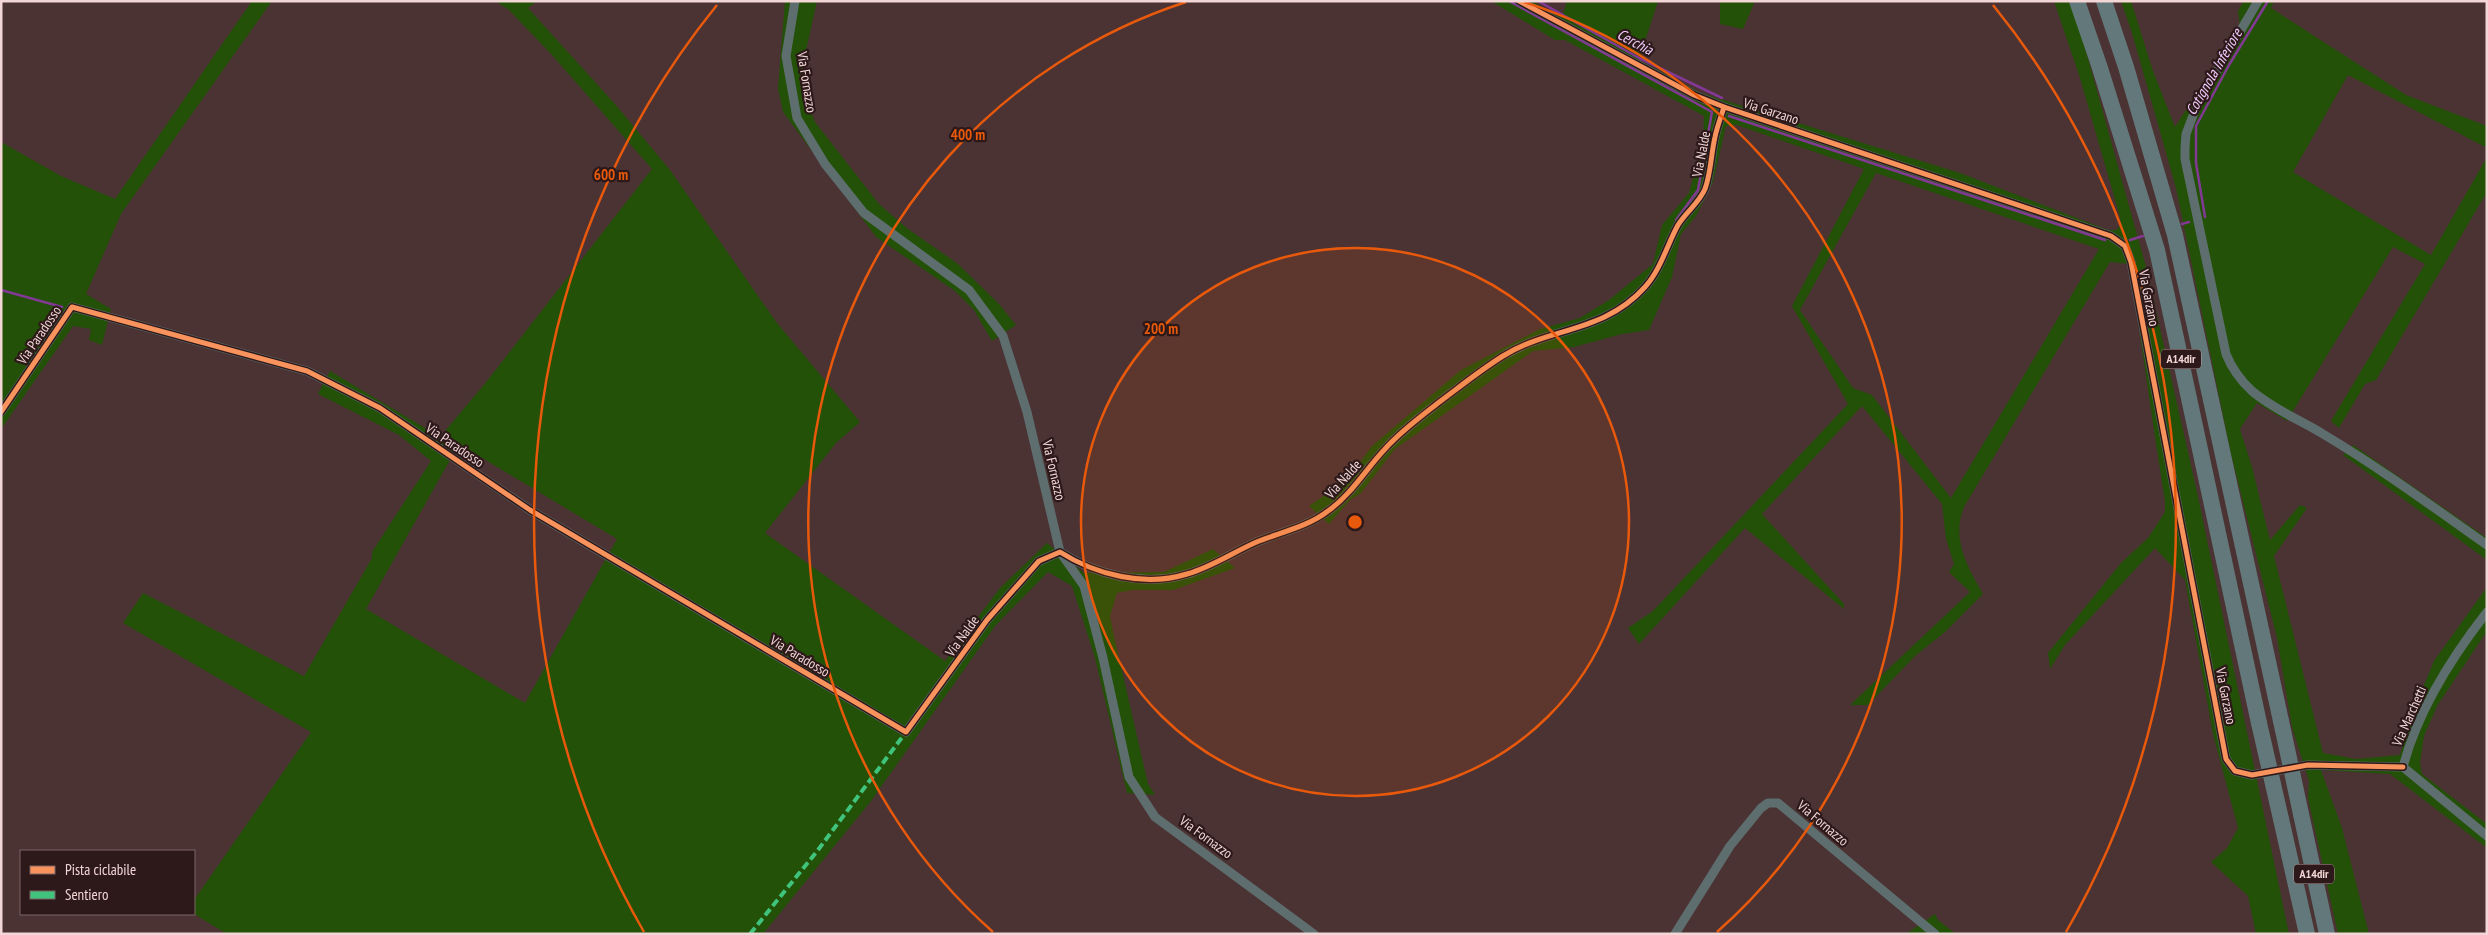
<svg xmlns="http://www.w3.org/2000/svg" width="2488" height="935" viewBox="0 0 2488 935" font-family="'PT Sans Narrow',sans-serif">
  <rect width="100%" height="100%" fill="#4b3334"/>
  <!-- green -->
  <path fill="#235107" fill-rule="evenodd" d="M252 1H272L121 214 86 294 111 309 102 345 89 340 91 329 73 326 1 429V142L61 176 115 199Z
    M495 1H537L528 8 615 104 670 170 777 323 860 422 836 443 765 533 945 661 1000 588 1047 543 1084 573 1164 572 1213 549 1235 568 1173 590H1132L1117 593 1110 616 1114 636 1148 784 1155 795 1127 793 1095 658 1072 586 1048 572 995 626 871 801 763 934H227L194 914V900L311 732 123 623 143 593 304 676 372 558V552L431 461 399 435 318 394 330 371 440 437 487 381 652 169 552 55 509 10ZM459 444 617 539 525 703 366 609Z
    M785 1H817L804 60 802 91 815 122 879 204 908 229 958 264 999 304 1016 325 992 341 974 310 955 291 876 237 783 112 778 88Z
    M1491 1H1531L1562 18 1567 1H1658L1639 60 1701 93 1960 173 2108 230H2116L2121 225 2120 217 2080 78 2054 1H2072L2146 267 2197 492 2289 934H2256L2248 896 2211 862 2227 848 2238 828 2213 734 2185 580 2155 548 2065 645 2050 669 2048 653 2121 563 2148 538 2165 512V501C2152 422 2142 343 2129 264L2110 262 1964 507C1951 539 1967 566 1983 594L1945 632 1915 656 1868 705H1850L1970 592 1949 572 1954 564 1946 539 1942 504 1862 406 1762 514 1844 604V609L1745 528 1639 644 1628 628 1653 611 1848 404 1792 306 1864 169 1737 125 1726 126 1713 182 1696 216 1681 234 1672 277 1649 330 1622 334 1574 347 1533 351 1395 449 1361 493 1350 500 1329 524 1309 506 1347 480 1372 446 1461 370 1540 329 1580 318 1609 300 1653 264 1662 225 1689 193 1703 142 1704 116 1565 40H1555ZM1876 173 2099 249 1951 498 1872 395 1853 388 1800 310Z
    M1720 1H1755L1743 29 1720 24Z
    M2121 1H2131L2153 71 2175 127 2240 26 2238 11 2244 1H2274L2271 8 2406 95 2487 126V148L2348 75 2293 172 2431 255 2487 157V192L2376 380 2365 384 2339 428 2331 421 2425 264 2393 247 2287 421 2257 403 2240 429 2252 467 2270 540 2300 505 2307 508 2274 556 2323 753 2356 759 2400 755 2413 712 2434 661 2487 587V631L2437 706 2424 736 2420 763 2422 774 2487 824V848L2390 774 2321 770 2342 828 2369 934H2338L2308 798 2309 781 2292 727 2277 638 2231 454 2176 188 2132 33Z
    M2353 445 2487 538V560L2343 455Z
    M1935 914 1938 920 1956 934H1906Z"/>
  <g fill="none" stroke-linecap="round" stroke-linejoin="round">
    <!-- stream -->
    <path stroke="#823994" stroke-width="2.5" d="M1509 1 1712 112 1698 190 1676 220
      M1538 1 1639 58 1722 98
      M1729 116 2105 240
      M2205 217 2196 163V126L2229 65 2268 1
      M2182 224 2189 222
      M2130 240 2143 236
      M1 290 62 307"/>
    <!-- street -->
    <path stroke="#5e6e6f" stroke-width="9" d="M795 1 786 56 797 118 825 164 864 213 969 290 1003 336 1027 412 1060 552 1084 586 1103 658 1129 777 1155 817 1314 934
      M1519 1 1694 95 1724 107 2111 236 2125 246 2131 262 2226 759 2235 771 2252 775 2308 765 2403 767
      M2258 1 2197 105 2186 134 2185 148V159L2226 354C2232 369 2240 380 2252 391 2273 409 2300 420 2323 434 2380 468 2433 507 2487 545
      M1 412 72 307 307 371 380 408 530 510 906 732 987 620 1039 561 1060 552C1096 575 1145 587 1187 574 1212 567 1235 551 1259 541 1282 532 1309 526 1328 511 1351 495 1366 469 1385 449 1402 430 1423 415 1442 400 1462 385 1482 369 1503 356 1549 327 1604 333 1645 287 1661 269 1667 245 1678 225 1686 212 1699 203 1705 189 1711 173 1711 154 1715 137 1717 127 1721 117 1724 107
      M2403 767C2418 710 2451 658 2487 612
      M2403 767 2487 836
      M1675 934 1730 846 1761 808 1768 803H1778L1935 934"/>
    <!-- highway -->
    <path stroke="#62787a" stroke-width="16" d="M2077 1 2099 65 2157 250 2259 723
      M2104 1 2126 67 2175 235 2281 721
      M2301 814 2327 934
      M2281 819 2307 934"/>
    <!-- highway-bridge -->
    <path stroke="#62787a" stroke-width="16" d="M2281 721 2301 814
      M2259 723 2281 819"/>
    <!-- quiet -->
    <path stroke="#40c37c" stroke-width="4" stroke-dasharray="8 4" stroke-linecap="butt" d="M750 934 818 850 906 732"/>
    <defs>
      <path id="cycleway" d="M1519 1 1694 95 1724 107 2111 236 2125 246 2131 262 2226 759 2235 771 2252 775 2308 765 2403 767
        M1 412 72 307 307 371 380 408 530 510 906 732 987 620 1039 561 1060 552C1096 575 1145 587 1187 574 1212 567 1235 551 1259 541 1282 532 1309 526 1328 511 1351 495 1366 469 1385 449 1402 430 1423 415 1442 400 1462 385 1482 369 1503 356 1549 327 1604 333 1645 287 1661 269 1667 245 1678 225 1686 212 1699 203 1705 189 1711 173 1711 154 1715 137 1717 127 1721 117 1724 107"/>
    </defs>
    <!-- cycleway casing -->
    <use href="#cycleway" stroke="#2d191a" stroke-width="8"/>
    <!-- cycleway -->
    <use href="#cycleway" stroke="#f8935d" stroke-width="5"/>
  </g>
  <!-- distance rings -->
  <circle cx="1355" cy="522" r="274" fill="#e8590c" fill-opacity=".12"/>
  <g fill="none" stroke="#e8590c" stroke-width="2.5">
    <circle cx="1355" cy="522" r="274"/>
    <path d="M993 932A547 547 0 0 1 1186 2M1524 2A547 547 0 0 1 1717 932"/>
    <path d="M644 932A821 821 0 0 1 717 5M1993 5A821 821 0 0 1 2066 932"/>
  </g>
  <g text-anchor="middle" stroke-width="4.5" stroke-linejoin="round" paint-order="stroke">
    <!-- shield labels -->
    <g fill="#2d191a" stroke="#b89d9e" stroke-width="1">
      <rect x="2161" y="349.5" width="40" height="19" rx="4"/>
      <rect x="2294" y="864.5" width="40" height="19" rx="4"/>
    </g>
    <g font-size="12" font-weight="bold" fill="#f3d6d6">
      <text x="2181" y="363">A14dir</text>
      <text x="2314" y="878">A14dir</text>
    </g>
    <!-- street labels -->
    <g font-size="14" fill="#f3d6d6" stroke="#2d191a">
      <text transform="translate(807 82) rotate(81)" y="5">Via Fornazzo</text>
      <text transform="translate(1771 111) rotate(18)" y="5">Via Garzano</text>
      <text transform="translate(1701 154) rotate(-79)" y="5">Via Nalde</text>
      <text transform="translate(2149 298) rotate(79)" y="5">Via Garzano</text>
      <text transform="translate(39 335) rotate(-56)" y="5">Via Paradosso</text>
      <text transform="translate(455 445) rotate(34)" y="5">Via Paradosso</text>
      <text transform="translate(1054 470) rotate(77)" y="5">Via Fornazzo</text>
      <text transform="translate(1343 479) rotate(-48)" y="5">Via Nalde</text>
      <text transform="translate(962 636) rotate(-54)" y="5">Via Nalde</text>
      <text transform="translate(800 656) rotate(31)" y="5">Via Paradosso</text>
      <text transform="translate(2226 696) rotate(79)" y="5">Via Garzano</text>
      <text transform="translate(2409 716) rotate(-66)" y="5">Via Marchetti</text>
      <text transform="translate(1823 823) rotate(40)" y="5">Via Fornazzo</text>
      <text transform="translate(1206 837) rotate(36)" y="5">Via Fornazzo</text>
    </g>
    <!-- water labels -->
    <g font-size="15" font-style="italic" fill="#f2ccfd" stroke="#2d191a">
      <text transform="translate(1635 42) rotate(28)" y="5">Cerchia</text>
      <text transform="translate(2214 72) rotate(-60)" y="5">Cotignola Inferiore</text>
    </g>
  </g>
  <circle cx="1355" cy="522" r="8" fill="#e8590c" stroke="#2d191a" stroke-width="2.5"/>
  <g font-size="15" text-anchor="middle" font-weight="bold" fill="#e8590c" stroke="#2d191a" stroke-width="4.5" stroke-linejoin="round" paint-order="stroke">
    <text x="968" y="140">400 m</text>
    <text x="611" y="180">600 m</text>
    <text x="1161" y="334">200 m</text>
  </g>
  <!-- border -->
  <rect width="2488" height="935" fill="none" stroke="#f3d6d6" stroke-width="5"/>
  <!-- legend -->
  <rect x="20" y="850" width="175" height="65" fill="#2d191a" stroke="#7c6565"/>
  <rect x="30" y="866" width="25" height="8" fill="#f8935d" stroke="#7c6565"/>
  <text x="65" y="875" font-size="15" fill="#f3d6d6">Pista ciclabile</text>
  <rect x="30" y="891" width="25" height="8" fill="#40c37c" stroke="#7c6565"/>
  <text x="65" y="900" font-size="15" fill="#f3d6d6">Sentiero</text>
</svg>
